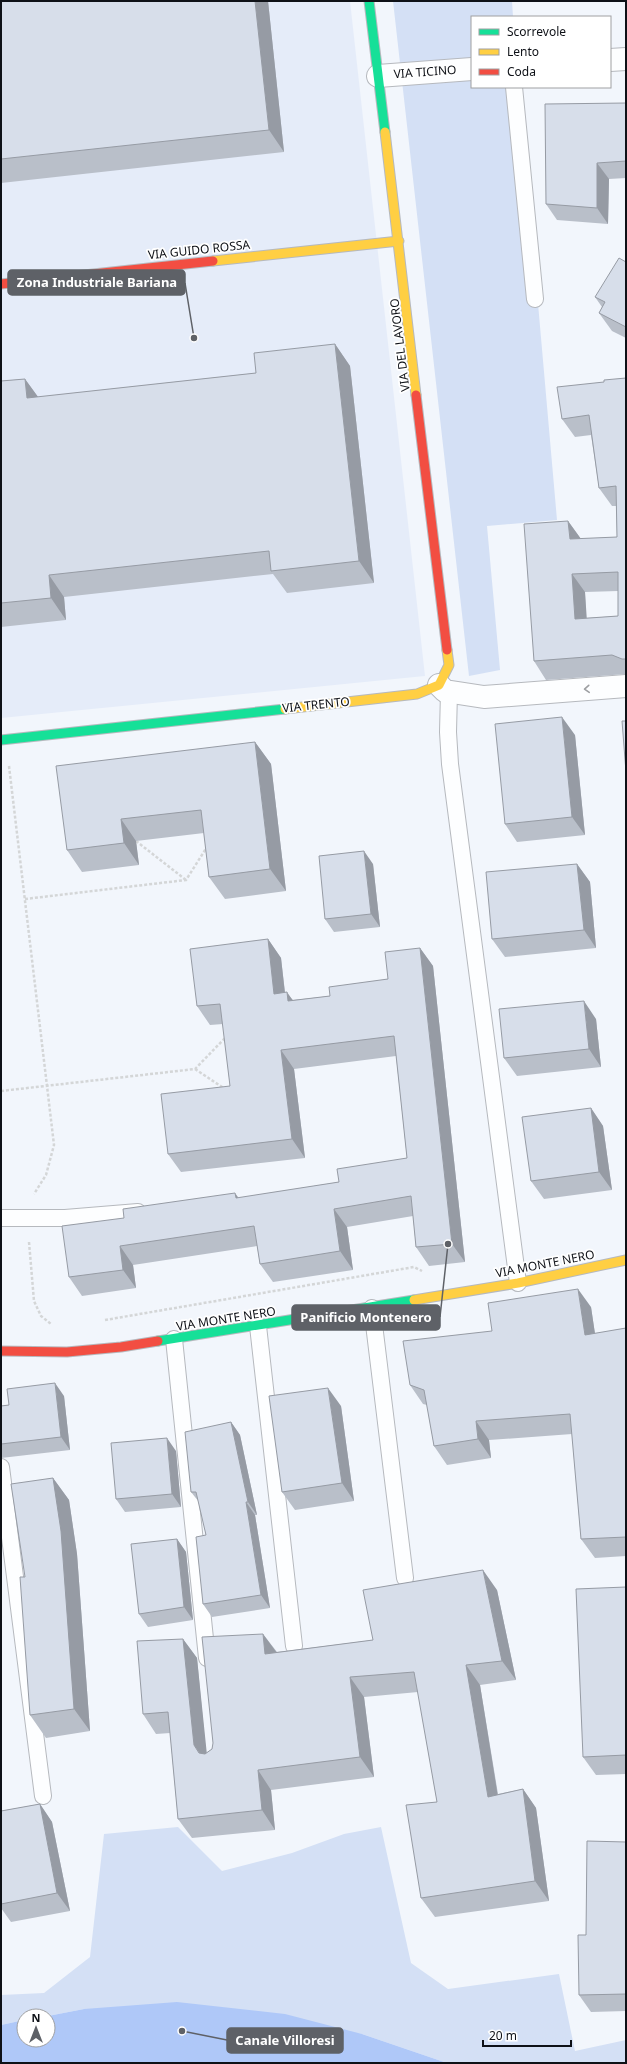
<svg xmlns="http://www.w3.org/2000/svg" width="627" height="2064" viewBox="0 0 627 2064" font-family="'Noto Sans',sans-serif">
  <rect width="100%" height="100%" fill="#f2f6fc"/>
  <!-- built -->
  <path fill="#e5ecf9" d="M1 1H350L425 676 1 718Z"/>
  <!-- green -->
  <path fill="#d4e0f5" d="M393 1H512L513 17H472V87H519L557 520 487 526 500 670 469 676Z
    M178 1827 222 1871 292 1853 344 1834 381 1827 411 1963 448 1989 559 1974 575 2051 626 2040V2063H447L362 2034 84 2009 48 2016H24V2020L1 2025V1995L44 1993 90 1957 104 1834Z"/>
  <!-- water -->
  <path fill="#afc8f8" d="M177 2002 285 2014 362 2034 447 2063H1V2025L24 2020V2040H48V2016L84 2009Z"/>
  <g fill="none" stroke-linecap="round" stroke-linejoin="round">
    <defs>
      <path id="lane" d="M514 87 535 299
        M449 692 448 732 450 764 518 1283
        M1 1218H65L138 1212
        M372 1308 405 1578
        M258 1326 294 1646
        M174 1339 207 1658
        M1 1467 43 1796"/>
      <path id="street" d="M610 60 626 59
        M378 76 472 69
        M439 685 445 691 484 697 626 686"/>
      <path id="fast" d="M369 1 385 132
        M1 740 285 709
        M158 1341 414 1300"/>
      <path id="slow" d="M385 132 416 395
        M213 261 399 241
        M285 709 417 694 439 685 449 665 447 650
        M414 1300 518 1283 626 1260"/>
      <path id="jam" d="M1 284 213 261
        M416 395 447 650
        M1 1351 67 1352 121 1347 158 1341"/>
    </defs>
    <!-- lane casing -->
    <use href="#lane" stroke="#b6b9be" stroke-width="18"/>
    <!-- street casing -->
    <use href="#street" stroke="#b6b9be" stroke-width="24"/>
    <!-- fast casing -->
    <use href="#fast" stroke="#b6b9be" stroke-width="11"/>
    <!-- slow casing -->
    <use href="#slow" stroke="#b6b9be" stroke-width="11"/>
    <!-- jam casing -->
    <use href="#jam" stroke="#b6b9be" stroke-width="11"/>
    <!-- path -->
    <path stroke="#d4d6d7" stroke-width="2.5" stroke-dasharray="3 2" stroke-linecap="butt" d="M9 766 54 1145 46 1175 34 1194
      M136 841 186 880
      M25 899 186 880 207 847
      M195 1069 225 1089
      M1 1091 195 1069 226 1037
      M29 1242 34 1301 41 1316 51 1324
      M105 1320 414 1267 422 1271"/>
    <!-- lane -->
    <use href="#lane" stroke="#fdfeff" stroke-width="16"/>
    <!-- street -->
    <use href="#street" stroke="#fdfeff" stroke-width="22"/>
    <!-- fast -->
    <use href="#fast" stroke="#16e098" stroke-width="9"/>
    <!-- slow -->
    <use href="#slow" stroke="#ffcf43" stroke-width="9"/>
    <!-- jam -->
    <use href="#jam" stroke="#f24e42" stroke-width="9"/>
  </g>
  <!-- wall -->
  <path fill="#b9bfc9" fill-rule="evenodd" d="M1 1H268L284 152 1 183Z
    M626 103V178L609 179 608 224 557 220 546 204Z
    M626 262V338L612 331 599 313 602 307 595 297Z
    M335 344 350 366 374 583 287 593 273 574 64 597 66 620 1 627V381L25 379 38 397 256 373Z
    M626 378V674L546 680 534 661 568 521 581 539 617 537 616 506H612L599 488 591 435 575 437 562 419 604 382ZM618 591V616L586 618 585 592Z
    M575 735 585 835 517 842 505 824Z
    M255 742 271 764 286 891 225 899 209 877 204 833 136 841 139 865 82 872 67 850Z
    M373 864 380 927 334 932 325 919Z
    M577 864 590 882 596 948 505 957 492 939Z
    M268 939 281 958 285 992 293 1000 330 996 388 979 420 948 433 966 465 1262 429 1266 416 1247 413 1216 347 1227 353 1270 273 1282 260 1264 257 1246 133 1265 136 1288 82 1296 69 1277 124 1218 239 1198 339 1182 407 1158 396 1056 294 1069 305 1158 181 1172 168 1154 230 1086 223 1024 210 1025 197 1006Z
    M596 1019 601 1067 517 1076 504 1058Z
    M591 1108 603 1126 612 1190 544 1199 531 1181Z
    M591 1307 595 1334 626 1328V1556L595 1558 581 1539 572 1434 489 1440 491 1458 447 1465 434 1446 427 1405 423 1404 410 1385 492 1331Z
    M64 1396 70 1450 1 1458V1406Z
    M341 1406 354 1501 295 1510 282 1492Z
    M231 1422 240 1435 257 1515H255L270 1608 212 1617 203 1604 206 1535 199 1502 191 1492Z
    M176 1451 181 1507 125 1512 116 1499Z
    M53 1478 69 1500 77 1554 90 1731 46 1738 30 1715 25 1577Z
    M177 1539 186 1552 193 1620 148 1627 139 1614Z
    M626 1587V1774L596 1775 583 1757Z
    M497 1590 516 1680 480 1685 498 1794 523 1789 536 1808 549 1901 435 1917 421 1898 437 1802 418 1692 364 1697 374 1777 271 1790 275 1830 192 1838 178 1819 170 1733 156 1734 143 1714 183 1639 197 1658 206 1753 212 1749 263 1634 277 1652 373 1640Z
    M40 1804 52 1822 70 1911 11 1922 1 1908V1811Z
    M626 1842V2011L591 2012 579 1995 586 1935Z"/>
  <!-- shaded-wall -->
  <path fill="#969ba4" d="M255 1H268L284 152 269 130Z
    M597 163 609 179 608 224 597 208Z
    M335 344 350 366 374 583 359 561Z
    M25 379 41 401 27 398Z
    M568 521 581 539H570Z
    M572 574 585 592 588 637 575 619Z
    M49 575 64 597 66 620 51 598Z
    M562 717 575 735 585 835 572 817Z
    M255 742 271 764 286 891 270 869Z
    M121 819 136 841 139 865 124 843Z
    M364 851 373 864 380 927 371 914Z
    M577 864 590 882 596 948 584 930Z
    M268 939 281 958 287 1012 274 994Z
    M420 948 433 966 465 1262 452 1244Z
    M287 992 300 1011 288 1001Z
    M584 1001 596 1019 601 1067 589 1049Z
    M281 1050 294 1069 305 1158 292 1139Z
    M591 1108 603 1126 612 1190 599 1172Z
    M235 1193 248 1211 236 1198Z
    M334 1209 347 1227 353 1270 340 1251Z
    M120 1246 133 1265 136 1288 123 1270Z
    M578 1289 591 1307 598 1354 585 1335Z
    M55 1383 64 1396 70 1450 61 1437Z
    M328 1388 341 1406 354 1501 342 1483Z
    M476 1421 489 1440 491 1458 478 1439Z
    M231 1422 240 1435 257 1515 248 1502Z
    M167 1438 176 1451 181 1507 172 1494Z
    M53 1478 69 1500 77 1554 90 1731 74 1709Z
    M246 1502 255 1515 270 1608 261 1595Z
    M177 1539 186 1552 193 1620 184 1607Z
    M483 1570 497 1590 516 1680 502 1661Z
    M263 1634 277 1653 265 1654Z
    M183 1639 197 1658 208 1765 194 1745Z
    M466 1665 480 1685 501 1816 488 1797Z
    M350 1677 364 1697 374 1777 360 1757Z
    M258 1770 271 1790 275 1830 262 1810Z
    M523 1789 536 1808 549 1901 535 1881Z
    M40 1804 52 1822 70 1911 57 1893Z"/>
  <!-- building -->
  <path fill="#d7deea" stroke="#969ba4" fill-rule="evenodd" d="M1 1H255L269 130 1 159Z
    M626 103V161L597 163V208L546 204 545 104Z
    M619 258 626 262V327L599 313 605 302 595 297Z
    M335 344 359 561 271 571 269 551 49 575 51 598 1 603V381L25 379 27 398 256 373 254 353Z
    M626 378V659H622L612 655 534 661 524 524 568 521 570 539 617 537 616 486 599 488 589 415 562 419 557 387 604 382V380ZM618 572V616L575 619 572 574Z
    M562 717 572 817 505 824 495 724Z
    M622 721H626V772Z
    M255 742 270 869 209 877 201 810 121 819 124 843 67 850 56 766Z
    M364 851 371 914 325 919 319 856Z
    M577 864 584 930 492 939 486 872Z
    M268 939 274 994 287 992 288 1001 330 996 329 987 388 979 385 952 420 948 452 1244 416 1247 411 1196 334 1209 340 1251 260 1264 254 1226 120 1246 123 1270 69 1277 62 1226 124 1218 123 1209 235 1193 236 1198 339 1182 337 1169 407 1158 394 1036 281 1050 292 1139 168 1154 161 1094 230 1086 220 1004 197 1006 190 949Z
    M584 1001 589 1049 504 1058 499 1009Z
    M591 1108 599 1172 531 1181 522 1117Z
    M578 1289 585 1335 626 1328V1537L581 1539 570 1414 476 1421 478 1439 434 1446 424 1390 410 1385 403 1341 492 1331 488 1303Z
    M55 1383 61 1437 1 1444V1406L9 1405 7 1389Z
    M328 1388 342 1483 282 1492 269 1396Z
    M231 1422 248 1502H246L261 1595 203 1604 196 1537 206 1535 196 1492H191L185 1432Z
    M167 1438 172 1494 116 1499 111 1443Z
    M53 1478 61 1531 74 1709 30 1715 20 1577H25L11 1484Z
    M177 1539 184 1607 139 1614 131 1544Z
    M483 1570 502 1661 466 1665 488 1797 523 1789 535 1881 421 1898 406 1805 437 1802 414 1672 350 1677 360 1757 258 1770 262 1810 178 1819 168 1712 143 1714 137 1641 183 1639 194 1745 199 1753 205 1754 212 1749 213 1743 202 1637 263 1634 265 1654 373 1640 363 1590Z
    M626 1587V1755L583 1757 576 1589Z
    M40 1804 57 1893 1 1904V1811Z
    M587 1841 626 1842V1994L579 1995 578 1935H586Z"/>
  <!-- one-way arrows -->
  <defs><path id="oneway-chevron" d="M-2-3.5L2.5 0L-2 3.5" fill="none" stroke-width="1.6" stroke-linecap="round" stroke-linejoin="round"/></defs>
  <use stroke="#9d9fa2" href="#oneway-chevron" transform="translate(587 689) rotate(176)"/>
  <g text-anchor="middle" stroke-width="3.5" stroke-linejoin="round" paint-order="stroke">
    <!-- street labels -->
    <g font-size="12" fill="#0e1117" stroke="#fff">
      <text transform="translate(425 72) rotate(-4)" y="4">VIA TICINO</text>
      <text transform="translate(199 250) rotate(-6)" y="4">VIA GUIDO ROSSA</text>
      <text transform="translate(400 345) rotate(-97)" y="4">VIA DEL LAVORO</text>
      <text transform="translate(316 705) rotate(-6)" y="4">VIA TRENTO</text>
      <text transform="translate(545 1264) rotate(-11)" y="4">VIA MONTE NERO</text>
      <text transform="translate(226 1319) rotate(-9)" y="4">VIA MONTE NERO</text>
    </g>
  </g>
  <!-- callouts -->
  <path fill="none" stroke="#5e6167" stroke-width="1.5" d="M194 338L185 283M448 1244L440 1317M182 2031L227 2040"/>
  <g fill="#5e6167" stroke="#fff" stroke-width="1.5">
    <circle cx="194" cy="338" r="4"/>
    <circle cx="448" cy="1244" r="4"/>
    <circle cx="182" cy="2031" r="4"/>
  </g>
  <g fill="#5e6167" stroke="#5e6167" stroke-width="1.5">
    <rect x="8" y="270" width="177" height="25" rx="4"/>
    <rect x="292" y="1305" width="148" height="25" rx="4"/>
    <rect x="227" y="2028" width="116" height="25" rx="4"/>
  </g>
  <g font-size="13" text-anchor="middle" font-weight="bold" fill="#fff">
    <text x="97" y="287">Zona Industriale Bariana</text>
    <text x="366" y="1322">Panificio Montenero</text>
    <text x="285" y="2045">Canale Villoresi</text>
  </g>
  <!-- border -->
  <rect width="627" height="2064" fill="none" stroke="#0e1117" stroke-width="4"/>
  <!-- legend -->
  <rect x="471" y="16" width="140" height="72" fill="#ffffff" stroke="#9fa0a2"/>
  <rect x="479" y="29" width="20" height="6" fill="#16e098" stroke="#9fa0a2"/>
  <text x="507" y="36" font-size="12" fill="#0e1117">Scorrevole</text>
  <rect x="479" y="49" width="20" height="6" fill="#ffcf43" stroke="#9fa0a2"/>
  <text x="507" y="56" font-size="12" fill="#0e1117">Lento</text>
  <rect x="479" y="69" width="20" height="6" fill="#f24e42" stroke="#9fa0a2"/>
  <text x="507" y="76" font-size="12" fill="#0e1117">Coda</text>
  <!-- north arrow -->
  <g transform="translate(36 2028)"><circle r="19" fill="#ffffff" stroke="#9fa0a2"/>
  <path d="M0-3L7 15L0 10L-7 15Z" fill="#5e6167"/>
  <text y="-6" font-size="11" font-weight="bold" text-anchor="middle" fill="#0e1117">N</text>
  </g>
  <!-- scale -->
  <path d="M483 2040v6h88v-6" fill="none" stroke="#0e1117" stroke-width="2"/>
  <text x="489" y="2040" font-size="12" fill="#0e1117" stroke="#ffffff" stroke-width="3" paint-order="stroke">20 m</text>
</svg>
